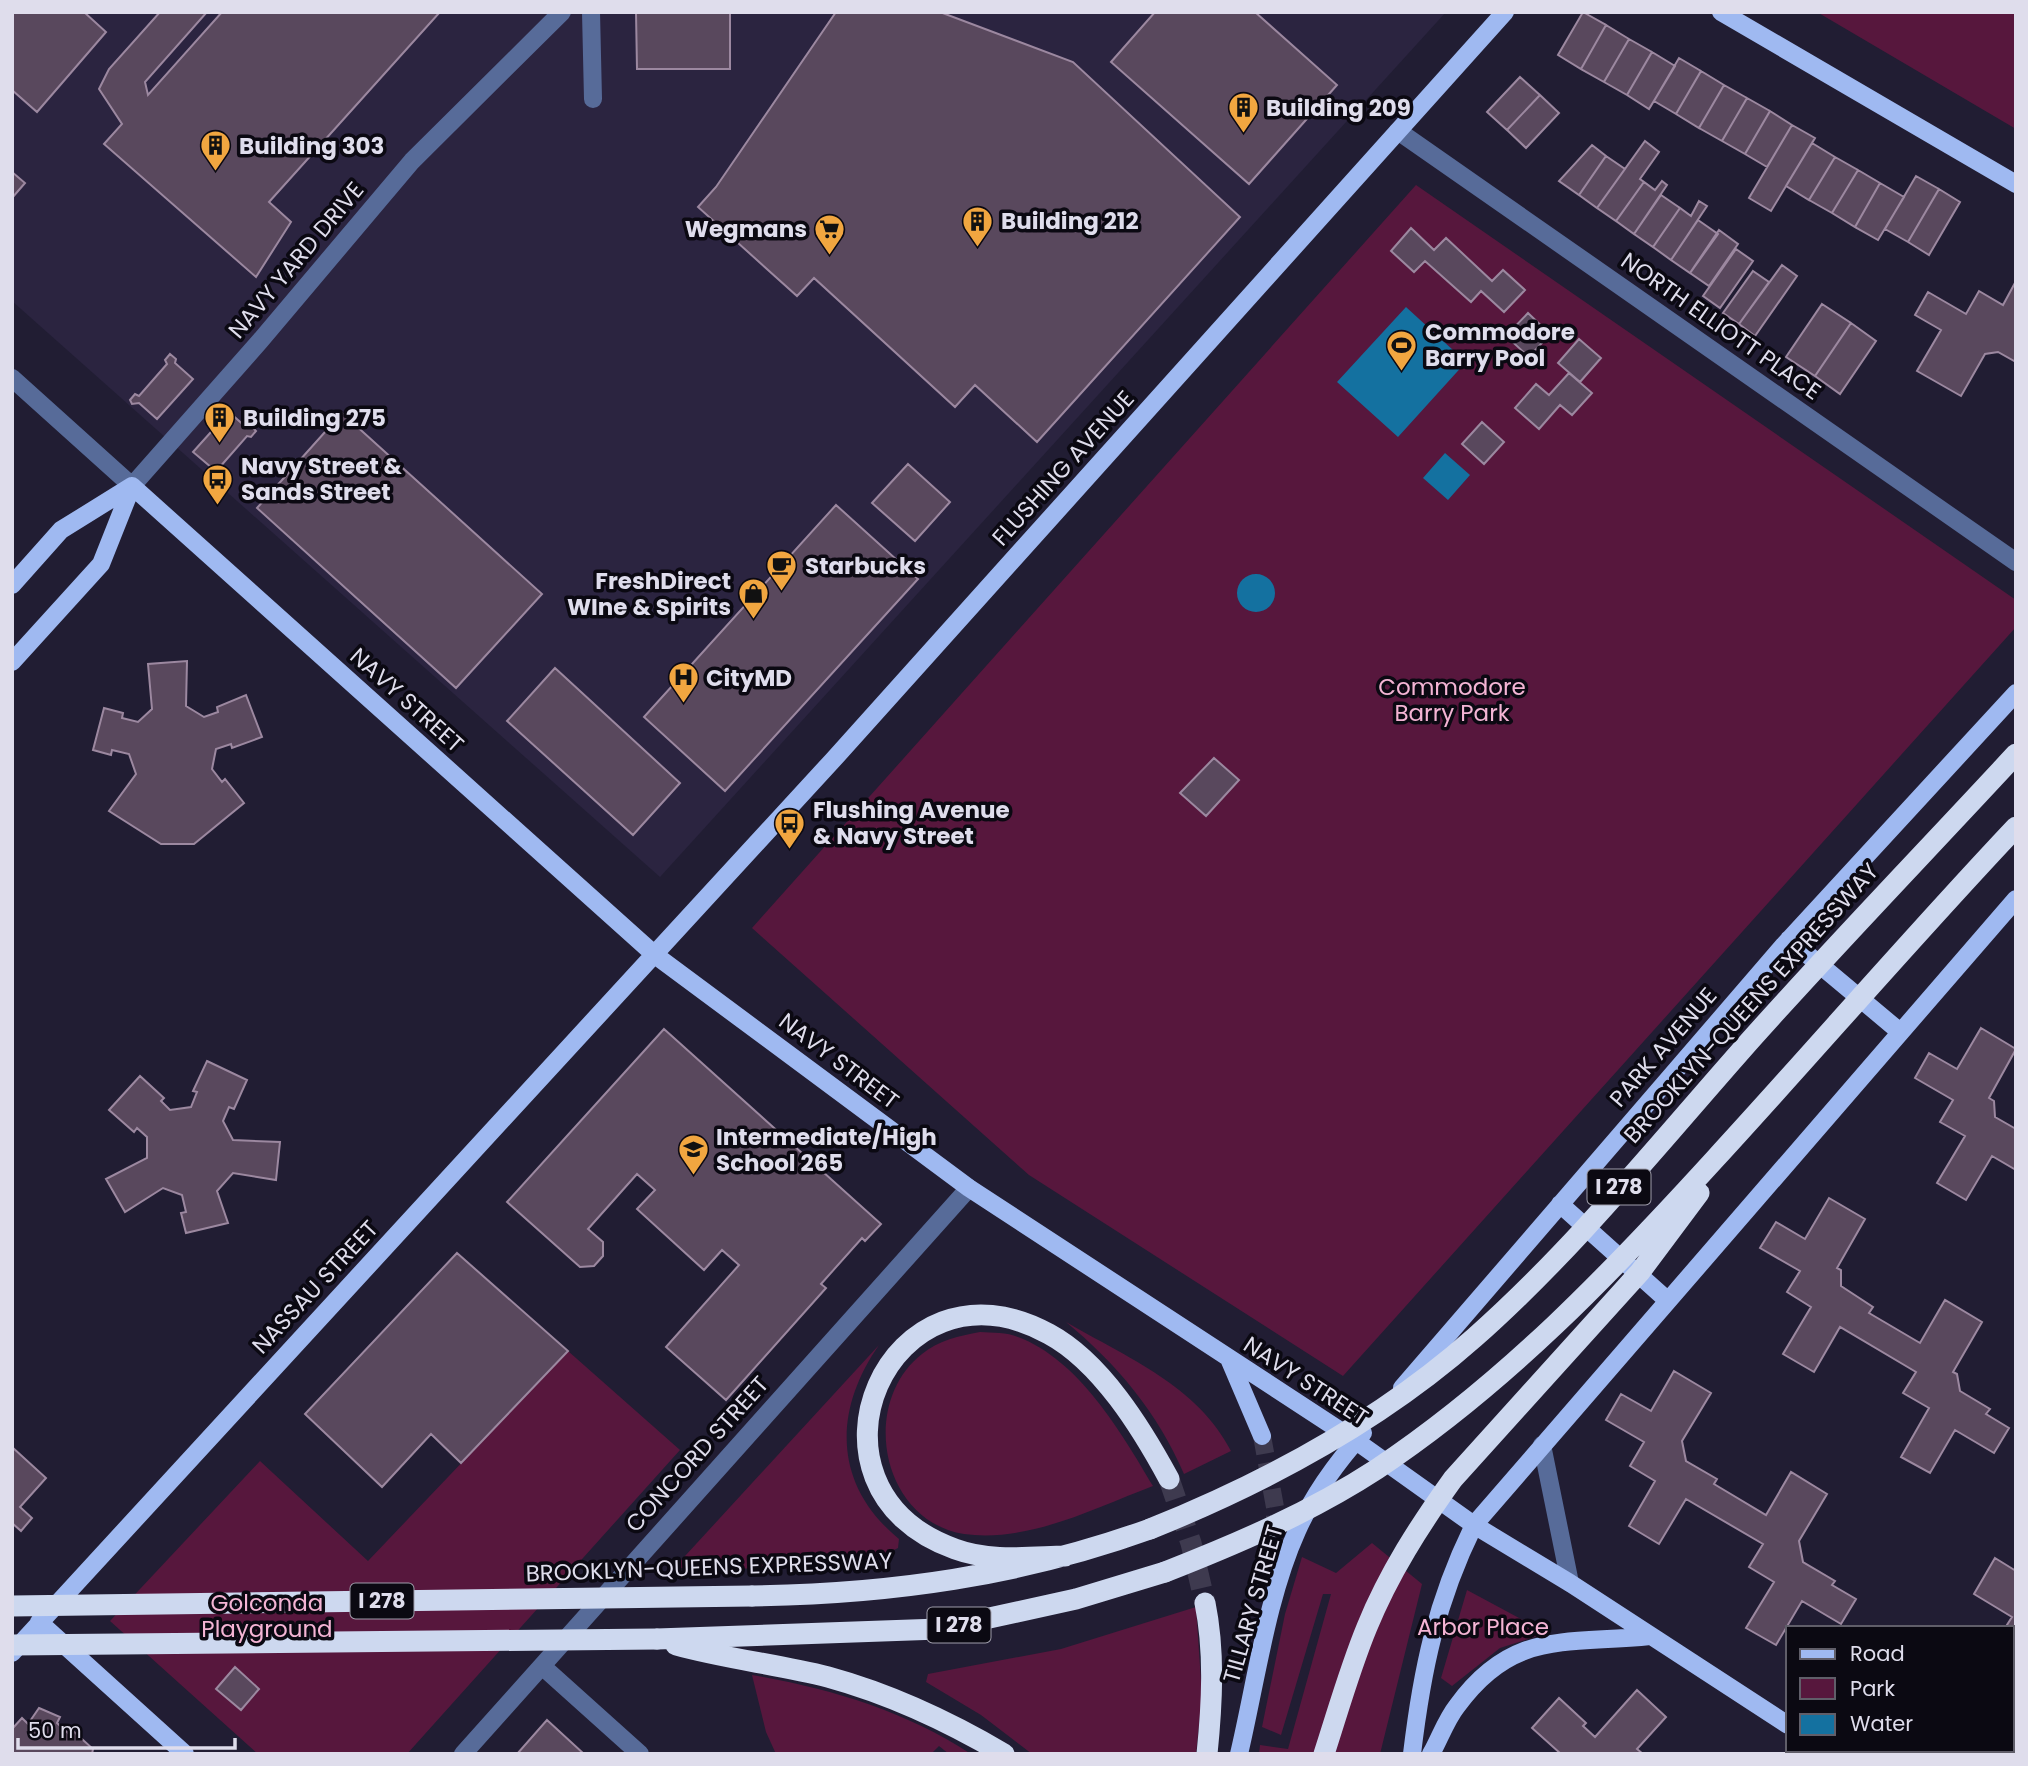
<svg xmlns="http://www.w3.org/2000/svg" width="2028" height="1766" viewBox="0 0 2028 1766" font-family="Poppins,sans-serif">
  <rect width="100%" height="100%" fill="#211d33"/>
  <!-- built -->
  <path fill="#2b2440" d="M12 12H1446L660 877 12 301Z"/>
  <!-- green -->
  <path fill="#57173d" d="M1817 12H2016V129Z
    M1416 185 2016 600V627L1343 1376 1029 1175 752 928Z
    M1066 1322C1126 1357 1198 1386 1231 1451L1184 1474C1158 1413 1117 1364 1066 1322Z
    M980 1332C992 1333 1007 1332 1018 1337 1079 1360 1121 1432 1153 1486 1095 1508 1028 1543 964 1534 881 1521 859 1403 922 1354 939 1340 959 1336 980 1332Z
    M879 1345C833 1411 833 1485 899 1539L898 1548C852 1574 729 1568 674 1568Z
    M568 1351 680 1450 407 1754H258L110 1621 260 1461 368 1561Z
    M1372 1543 1422 1584 1380 1754H1259L1260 1745 1288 1749 1331 1594H1323L1281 1735 1262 1727 1285 1614 1302 1557 1336 1573Z
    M1467 1590 1547 1633 1500 1648 1452 1686 1441 1678Z
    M1196 1607 1202 1696 1196 1754H1032L981 1715 926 1682 928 1674 1061 1649Z
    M752 1675C831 1689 903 1710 971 1754H949L939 1746 931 1754H776L766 1732Z"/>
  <!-- water -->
  <path fill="#1471a0" d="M1406 307 1466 362 1398 437 1337 382Z
    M1445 453 1470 475 1448 500 1423 478Z
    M1237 593a19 19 0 1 1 38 0a19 19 0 1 1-38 0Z"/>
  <!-- building -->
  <path fill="#59485d" stroke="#9c88a0" stroke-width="2" d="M12 12H84L106 32 37 112 12 90Z
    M160 12H207L145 82 148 95 222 12H440L269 202 291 222 256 277 104 144 122 124 99 89 109 69Z
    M636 12H730V69H637Z
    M836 12H940L1073 62 1240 217 1037 442 975 385 955 407 814 278 797 296 698 207 716 187Z
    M1155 12H1255L1337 85 1249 184 1111 62Z
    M1583 12 1606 25 1581 69 1558 55Z
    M1606 25 1629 39 1604 82 1581 69Z
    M1629 39 1652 52 1627 95 1604 82Z
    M1652 52 1675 66 1649 109 1627 95Z
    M1679 58 1701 71 1676 114 1654 101Z
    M1701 71 1724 85 1699 128 1676 114Z
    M1520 77 1540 95 1507 130 1487 112Z
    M1724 85 1747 98 1722 141 1699 128Z
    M1540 95 1559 113 1526 148 1507 130Z
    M1747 98 1770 111 1745 154 1722 141Z
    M1770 111 1792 125 1767 167 1745 154Z
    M1792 125 1815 138 1771 211 1749 198Z
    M1645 141 1659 152 1640 179 1644 182 1616 221 1597 208Z
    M1812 143 1835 157 1809 200 1786 186Z
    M1592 145 1606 156 1579 195 1559 181Z
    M1606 156 1625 169 1597 208 1579 195Z
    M1835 157 1858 170 1832 213 1809 200Z
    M1858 170 1880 183 1855 227 1832 213Z
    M12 172 25 183 12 198Z
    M1916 176 1939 189 1908 242 1885 229Z
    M1662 181 1667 185 1634 234 1616 221 1644 182 1655 190Z
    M1880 183 1904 197 1878 240 1855 227Z
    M1939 189 1960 202 1929 255 1908 242Z
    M1661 195 1680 208 1653 247 1634 234Z
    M1699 201 1707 206 1671 260 1653 247 1680 208 1691 216Z
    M1698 220 1718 234 1690 273 1671 260Z
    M1411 228 1434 250 1446 238 1492 281 1503 270 1525 290 1504 312 1481 291 1471 302 1425 261 1414 272 1391 251Z
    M1719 230 1738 244 1709 286 1690 273Z
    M1736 249 1753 261 1720 308 1703 296Z
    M1782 265 1797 276 1755 336 1739 324Z
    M1753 271 1769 282 1739 324 1723 313Z
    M2016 281V362L1998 352 1985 354 1961 396 1917 371 1941 330 1915 315 1928 292 1966 314 1979 291 2003 305Z
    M1822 304 1851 323 1815 376 1786 357Z
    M1528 313 1550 334 1529 357 1506 336Z
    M1851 323 1876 341 1840 394 1815 376Z
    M1579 339 1601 358 1580 382 1558 363Z
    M170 354 176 359 175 363 193 379 157 419 139 403 132 404 130 400 135 394 139 396 167 364 165 360Z
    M1569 373 1592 393 1572 415 1560 405 1539 429 1515 408 1536 384 1549 395Z
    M229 412 247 428 251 426 256 431 251 437 247 436 219 468V475L216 477 212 476V468L193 452Z
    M342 413 542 594 456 688 257 508Z
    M1482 422 1504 442 1484 464 1462 444Z
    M908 464 950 502 915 541 872 503Z
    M836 505 918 579 725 791 644 717Z
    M187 661 186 706 204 717 218 712 217 707 246 695 262 737 232 748 231 744 216 749 212 769 222 782 225 779 244 803 194 844H161L109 811 136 774 129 754 112 750 111 755 93 750 104 708 123 713 122 718 138 722 152 709 148 664Z
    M555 668 680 783 633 835 507 721Z
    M1214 758 1239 780 1206 816 1180 793Z
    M1981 1028 2016 1049 1989 1098 1994 1101 1995 1117 2016 1129V1170L1992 1156 1966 1200 1937 1183 1965 1136 1940 1122 1953 1100 1915 1078 1929 1053 1957 1069Z
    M664 1029 881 1224 865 1241 862 1238 821 1284 826 1288 726 1400 666 1347 739 1265 722 1250 704 1270 637 1209 655 1190 637 1174 588 1229 603 1242V1256L594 1266 580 1267 507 1202Z
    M207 1061 247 1080 234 1109 229 1107 223 1121 233 1140 280 1142 276 1180 233 1173 217 1191 228 1223 186 1233 181 1213 186 1212 182 1195 163 1188 125 1212 106 1179 147 1158V1137L137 1128 134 1132 109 1110 140 1076 164 1098 161 1101 170 1110 191 1107 197 1092 193 1091Z
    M1829 1198 1865 1219 1837 1268 1841 1270V1286L1873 1307 1869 1313 1920 1343 1945 1300 1982 1322 1953 1372 1957 1374 1960 1391 1990 1409 1986 1414 2009 1428 1994 1453 1955 1430 1930 1473 1901 1457 1929 1408 1903 1393 1916 1372 1840 1327 1814 1372 1783 1354 1811 1307 1787 1292 1800 1271 1760 1248 1776 1222 1805 1239Z
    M457 1253 568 1351 461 1463 431 1434 382 1487 305 1414Z
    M1674 1371 1711 1393 1682 1441 1686 1461 1717 1479 1714 1484 1766 1515 1791 1472 1827 1494 1799 1541 1803 1562 1835 1581 1832 1585 1856 1599 1841 1624 1802 1601 1776 1645 1746 1628 1774 1582 1749 1567 1763 1544 1686 1499 1659 1544 1629 1526 1655 1481 1630 1466 1644 1442 1606 1420 1621 1394 1651 1411Z
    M12 1447 46 1478 20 1507 32 1518 21 1531 12 1523Z
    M1995 1558 2016 1571V1674L2012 1680V1628H2005L2012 1617 1974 1594Z
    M235 1667 259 1689 241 1710 216 1689Z
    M1637 1690 1666 1717 1637 1749 1643 1754H1561L1532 1728 1559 1698 1586 1723 1583 1726 1595 1737Z
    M2012 1703 2016 1705V1742L2012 1740Z
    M39 1708 60 1717 57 1723 68 1733 71 1729 93 1749 92 1754H12V1729L22 1718 28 1724Z
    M547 1720 584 1754H517Z
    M1940 1750H1988L1986 1754H1945Z"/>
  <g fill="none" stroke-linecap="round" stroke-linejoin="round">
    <!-- major-tunnel -->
    <path stroke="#3e3a4f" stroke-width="18" stroke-dasharray="18 9" stroke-linecap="butt" d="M1262 1436 1275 1507V1572"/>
    <!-- highway-tunnel -->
    <path stroke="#3e3a4f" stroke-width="21" stroke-dasharray="21 10" stroke-linecap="butt" d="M1169 1479 1191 1543 1205 1603"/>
    <!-- minor -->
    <path stroke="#576b99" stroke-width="18" d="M591 12 593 99
      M1398 131 2016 562
      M12 378 132 486 260 341 412 161 562 12
      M1542 1445 1570 1583
      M542 1666 640 1754
      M463 1754 969 1188"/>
    <!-- major -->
    <path stroke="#9fb9f1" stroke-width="18" d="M1721 12 2016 184
      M132 486 655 955 969 1188 1356 1441 1474 1525 1570 1583 1788 1725
      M12 585 61 530 132 486
      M12 662 101 564 132 486
      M1789 939 1899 1031
      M1560 1204 1667 1300
      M1230 1361 1262 1436
      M1402 1388 1784 945 2016 693
      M39 1622 185 1754
      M12 1653 833 760 1505 12
      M1828 1750 1834 1754
      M1239 1754C1256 1682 1267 1597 1297 1531 1313 1495 1337 1462 1363 1433
      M1412 1754C1422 1670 1436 1602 1474 1525L2016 899
      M1431 1754C1440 1738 1446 1720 1457 1706 1513 1629 1566 1645 1650 1636"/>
    <!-- highway -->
    <path stroke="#cdd8ef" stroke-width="21" d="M1065 1556C1028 1557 990 1562 955 1549 784 1488 889 1246 1049 1334 1101 1362 1142 1429 1169 1479
      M752 1596C889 1594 1020 1576 1150 1529
      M1205 1603C1215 1652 1212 1705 1207 1754
      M657 1639 939 1629 1076 1599 1165 1572
      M676 1645C726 1659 777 1664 828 1677 890 1694 948 1721 1004 1754"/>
    <!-- highway-bridge -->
    <path stroke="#cdd8ef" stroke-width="21" d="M1150 1529C1267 1482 1379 1422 1474 1338 1577 1247 1664 1137 1755 1035 1840 940 1929 848 2016 754
      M1165 1572C1239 1543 1311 1512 1377 1469 1506 1383 1611 1273 1715 1159 1816 1049 1913 936 2016 827
      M12 1606 752 1596
      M12 1645 657 1639
      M1324 1754C1338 1711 1350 1668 1367 1627 1389 1573 1420 1525 1453 1479L1640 1272 1699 1193"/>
  </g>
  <!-- icons -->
  <defs>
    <symbol id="building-pin" viewBox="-11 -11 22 30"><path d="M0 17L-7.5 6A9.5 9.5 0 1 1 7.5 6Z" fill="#f1a640" stroke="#0b0912"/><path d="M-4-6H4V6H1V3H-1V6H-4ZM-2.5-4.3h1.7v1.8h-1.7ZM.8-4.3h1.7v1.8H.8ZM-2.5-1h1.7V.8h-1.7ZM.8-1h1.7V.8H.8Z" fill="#111"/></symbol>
    <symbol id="supermarket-pin" viewBox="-11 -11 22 30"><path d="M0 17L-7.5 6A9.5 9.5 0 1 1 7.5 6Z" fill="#f1a640" stroke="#0b0912"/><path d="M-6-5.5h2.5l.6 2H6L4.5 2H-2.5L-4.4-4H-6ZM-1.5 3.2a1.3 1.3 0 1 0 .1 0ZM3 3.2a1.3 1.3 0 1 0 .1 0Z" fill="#111"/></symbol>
    <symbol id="stadium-pin" viewBox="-11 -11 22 30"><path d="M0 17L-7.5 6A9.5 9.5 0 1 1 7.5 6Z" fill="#f1a640" stroke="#0b0912"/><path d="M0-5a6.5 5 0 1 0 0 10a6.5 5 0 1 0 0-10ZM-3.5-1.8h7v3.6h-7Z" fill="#111"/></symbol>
    <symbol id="bus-pin" viewBox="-11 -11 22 30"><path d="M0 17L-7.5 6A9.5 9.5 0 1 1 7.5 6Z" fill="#f1a640" stroke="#0b0912"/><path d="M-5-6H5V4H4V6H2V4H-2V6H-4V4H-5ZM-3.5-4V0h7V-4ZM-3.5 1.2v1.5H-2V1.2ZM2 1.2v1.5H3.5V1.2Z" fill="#111"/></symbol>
    <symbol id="cafe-pin" viewBox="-11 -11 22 30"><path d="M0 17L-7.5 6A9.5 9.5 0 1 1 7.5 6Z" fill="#f1a640" stroke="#0b0912"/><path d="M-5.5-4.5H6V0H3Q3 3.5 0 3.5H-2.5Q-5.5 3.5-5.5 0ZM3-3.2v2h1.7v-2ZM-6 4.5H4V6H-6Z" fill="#111"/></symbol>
    <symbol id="shop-pin" viewBox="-11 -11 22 30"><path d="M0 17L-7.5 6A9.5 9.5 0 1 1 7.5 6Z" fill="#f1a640" stroke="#0b0912"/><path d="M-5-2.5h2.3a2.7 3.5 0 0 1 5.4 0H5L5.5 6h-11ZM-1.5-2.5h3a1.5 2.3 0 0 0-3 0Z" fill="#111"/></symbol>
    <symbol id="hospital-pin" viewBox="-11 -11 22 30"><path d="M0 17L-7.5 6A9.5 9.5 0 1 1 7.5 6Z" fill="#f1a640" stroke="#0b0912"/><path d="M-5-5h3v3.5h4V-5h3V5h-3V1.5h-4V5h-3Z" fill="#111"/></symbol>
    <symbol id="school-pin" viewBox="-11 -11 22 30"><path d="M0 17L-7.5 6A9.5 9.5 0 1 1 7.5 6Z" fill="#f1a640" stroke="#0b0912"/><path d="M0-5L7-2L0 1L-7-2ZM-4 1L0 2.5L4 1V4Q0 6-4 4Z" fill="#111"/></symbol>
  </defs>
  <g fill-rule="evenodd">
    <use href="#building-pin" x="1226" y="90" width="35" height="47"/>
    <use href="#building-pin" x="198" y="128" width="35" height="47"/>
    <use href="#building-pin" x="960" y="204" width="35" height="47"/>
    <use href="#supermarket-pin" x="812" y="212" width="35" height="47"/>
    <use href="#stadium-pin" x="1384" y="328" width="35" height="47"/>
    <use href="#building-pin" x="202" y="400" width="35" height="47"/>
    <use href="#bus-pin" x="200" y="462" width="35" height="47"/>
    <use href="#cafe-pin" x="764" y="548" width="35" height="47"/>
    <use href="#shop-pin" x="736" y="576" width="35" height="47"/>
    <use href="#hospital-pin" x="666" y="660" width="35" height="47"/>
    <use href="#bus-pin" x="772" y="806" width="35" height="47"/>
    <use href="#school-pin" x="676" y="1132" width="35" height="47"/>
  </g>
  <g text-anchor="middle" stroke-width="7" stroke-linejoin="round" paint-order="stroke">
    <!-- shield labels -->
    <g fill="#0b0912" stroke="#9f9dab" stroke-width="2">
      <rect x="1587.5" y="1169.5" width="63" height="35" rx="5"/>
      <rect x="350.5" y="1583.5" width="63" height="35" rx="5"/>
      <rect x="927.5" y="1607.5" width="63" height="35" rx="5"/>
    </g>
    <g font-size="21" font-weight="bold" fill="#dfddec">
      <text x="1619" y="1194">I 278</text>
      <text x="382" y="1608">I 278</text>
      <text x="959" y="1632">I 278</text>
    </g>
    <!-- poi labels -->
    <g font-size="23" font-weight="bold" fill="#dfddec" stroke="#0b0912" text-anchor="start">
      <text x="1266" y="116">Building 209</text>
      <text x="239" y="154">Building 303</text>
      <text x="1001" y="229">Building 212</text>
      <text x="807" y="237" text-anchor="end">Wegmans</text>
      <text x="1425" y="340">Commodore<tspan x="1425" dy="26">Barry Pool</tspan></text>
      <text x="243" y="426">Building 275</text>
      <text x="241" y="474">Navy Street &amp;<tspan x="241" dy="26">Sands Street</tspan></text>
      <text x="805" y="574">Starbucks</text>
      <text x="731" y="589" text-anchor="end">FreshDirect<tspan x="731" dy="26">WIne &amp; Spirits</tspan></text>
      <text x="706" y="686">CityMD</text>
      <text x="813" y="818">Flushing Avenue<tspan x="813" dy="26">&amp; Navy Street</tspan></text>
      <text x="716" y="1145">Intermediate/High<tspan x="716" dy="26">School 265</tspan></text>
    </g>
    <!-- street labels -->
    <g font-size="23" fill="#dfddec" stroke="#0b0912">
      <text transform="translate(296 260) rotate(-50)" y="8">NAVY YARD DRIVE</text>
      <text transform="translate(1721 326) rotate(35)" y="8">NORTH ELLIOTT PLACE</text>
      <text transform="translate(1063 468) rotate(-48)" y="8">FLUSHING AVENUE</text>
      <text transform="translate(407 700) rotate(42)" y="8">NAVY STREET</text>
      <text transform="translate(1751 1003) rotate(-48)" y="8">BROOKLYN-QUEENS EXPRESSWAY</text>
      <text transform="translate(1663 1047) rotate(-49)" y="8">PARK AVENUE</text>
      <text transform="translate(839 1061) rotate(37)" y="8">NAVY STREET</text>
      <text transform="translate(315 1287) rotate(-47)" y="8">NASSAU STREET</text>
      <text transform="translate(1306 1381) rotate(33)" y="8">NAVY STREET</text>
      <text transform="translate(697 1454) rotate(-48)" y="8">CONCORD STREET</text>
      <text transform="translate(709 1567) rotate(-2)" y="8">BROOKLYN-QUEENS EXPRESSWAY</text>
      <text transform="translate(1253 1604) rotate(-74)" y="8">TILLARY STREET</text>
    </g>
    <!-- park labels -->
    <g font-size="23" fill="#f4b4d4" stroke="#0b0912">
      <text x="1452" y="695">Commodore<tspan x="1452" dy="26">Barry Park</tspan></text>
      <text x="267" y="1611">Golconda<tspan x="267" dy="26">Playground</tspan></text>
      <text x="1483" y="1635">Arbor Place</text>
    </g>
  </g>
  <!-- border -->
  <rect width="2028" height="1766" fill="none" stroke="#dfddec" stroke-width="28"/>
  <!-- legend -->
  <rect x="1786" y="1626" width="228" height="126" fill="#0b0912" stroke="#605e69" stroke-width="2"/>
  <rect x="1800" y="1649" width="35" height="10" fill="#9fb9f1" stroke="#605e69" stroke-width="2"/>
  <text x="1850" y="1661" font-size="21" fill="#dfddec">Road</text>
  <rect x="1800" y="1678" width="35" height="21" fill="#57173d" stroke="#605e69" stroke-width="2"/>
  <text x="1850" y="1696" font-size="21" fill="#dfddec">Park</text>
  <rect x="1800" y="1714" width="35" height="21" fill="#1471a0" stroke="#605e69" stroke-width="2"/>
  <text x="1850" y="1731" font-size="21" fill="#dfddec">Water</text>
  <!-- scale -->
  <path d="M18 1738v10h217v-10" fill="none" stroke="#dfddec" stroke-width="3.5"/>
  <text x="28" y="1738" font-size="21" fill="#dfddec" stroke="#0b0912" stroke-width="5" paint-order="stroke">50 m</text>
</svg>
